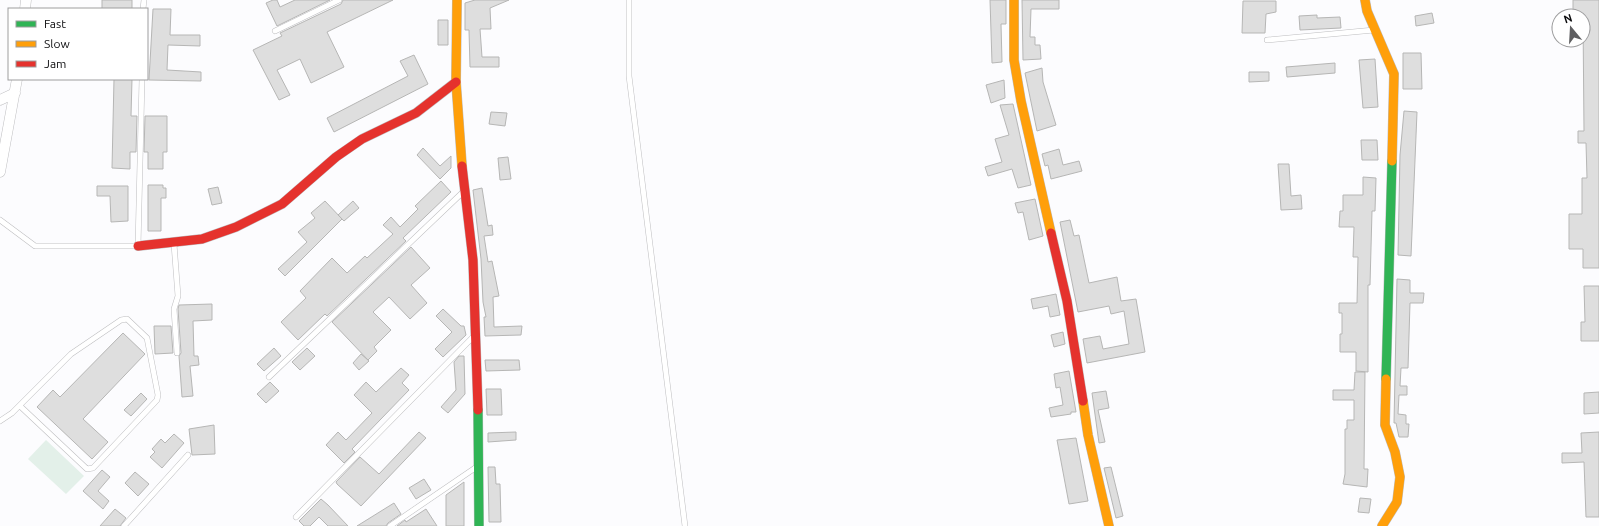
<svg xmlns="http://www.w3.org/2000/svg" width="1599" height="526" viewBox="0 0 1599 526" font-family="Ubuntu,sans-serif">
  <rect width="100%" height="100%" fill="#fcfcfe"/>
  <!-- green -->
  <path fill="#e3f0e9" d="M46 440 84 476 66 494 28 459Z"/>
  <!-- building -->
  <path fill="#dedede" stroke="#b6b6b5" d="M102 0H132V9H102Z
    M273 0H277L280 7 295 0H330L277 26 266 3Z
    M343 0H393L327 32 344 67 311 83 300 59 277 70 290 95 279 100 253 50 282 36 280 33 341 4Z
    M475 0H509L490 8 491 29H480L482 57H499V67H470L469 30H465V3Z
    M990 0H1006V24H1001L1002 62 992 63Z
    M1022 0H1059V9H1031L1030 37H1035V45H1040L1041 59 1023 60Z
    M1573 0H1599V268H1583V249H1569V214H1582V178H1587L1586 143H1578V131H1584L1583 16H1573Z
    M1243 1H1276V12L1266 14 1265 33H1242Z
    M153 9H171L170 35H200V46L168 45 167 70 201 72V81L149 80Z
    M1432 13 1434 23 1416 26 1415 16Z
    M1317 15V18L1340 17 1341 28 1300 30 1299 16Z
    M438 20H448V45H438Z
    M1403 53H1421L1422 89H1403Z
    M414 55 428 84 334 132 327 118 408 76 400 61Z
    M1375 59 1378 107 1363 108 1359 60Z
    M1335 63V73L1287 77 1286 67Z
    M1042 68 1043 82 1056 125 1037 131 1025 73Z
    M1249 72H1269V81L1249 82Z
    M114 79H132L131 116H137L136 152H130V169L112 168Z
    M1004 80 1005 98 991 103 986 85Z
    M1013 104 1031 185 1018 188 1012 169 988 176 985 167 1002 162 995 139 1009 135 1000 105Z
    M1404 111 1417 112 1411 256 1398 255 1400 155Z
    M491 112 507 113 505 126 489 124Z
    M145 116H167V152H163V169H148V152H144Z
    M1361 140H1377L1378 160H1362Z
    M423 148 440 166 451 156V168L440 179 417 155Z
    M1059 149 1063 165 1079 161 1082 171 1051 179 1048 165 1045 166 1042 154Z
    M508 157 511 179 500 180 498 158Z
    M1278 164H1289L1291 196 1301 195 1302 209 1281 210Z
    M1363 177 1376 178 1375 211H1372L1370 285H1368V372L1356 371V352H1340V334H1342V313H1339V303H1357L1358 257H1353L1354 227H1339L1340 211H1343V195H1363Z
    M441 181 451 192 403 238 406 241 327 316 325 314 298 340 281 322 306 298 300 291 332 258 347 273 365 256 367 258 393 234 383 225 391 217 400 227 418 209 415 206Z
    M148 185H163V188H166V198H161V231H148Z
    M97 186H128V221L111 222 110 196H97Z
    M218 187 222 203 212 205 208 189Z
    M482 188 488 226 492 225 493 235 484 236 488 262 492 261 499 296 493 297 494 327 522 326 521 335 485 336 484 317H486L483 302 481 259 473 190Z
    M1035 199 1043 236 1029 240 1023 212 1018 213 1015 203Z
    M325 201 342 219 285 276 278 269 307 242 298 232 315 218 311 213Z
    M353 201 359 208 344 221 338 215Z
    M1070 220 1074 236 1079 235 1089 283 1117 277 1121 301 1136 299 1145 352 1087 363 1083 339 1100 336 1103 349 1129 344 1124 311 1111 314 1109 306 1078 312 1060 222Z
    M411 247 430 268 411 285 427 303 410 319 389 297 373 312 391 330 374 347 377 351 368 360 332 322Z
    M1397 279 1410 280V293H1424L1423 303H1410L1408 368H1401L1400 386H1407V395H1399L1398 414 1406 415V424H1409L1408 437H1399L1396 423H1394Z
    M1584 286H1599V341H1581V322H1585Z
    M1056 294 1060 315 1050 317 1048 306 1033 309 1031 299Z
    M212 304V320L193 321 194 356H198L199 365 190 366 193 396 182 397 179 356 181 353 178 309 179 305Z
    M443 309 461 326H464L466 335 443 357 435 349 452 332 436 316Z
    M154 326H171L173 353 155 354Z
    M1063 332 1065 344 1054 347 1051 335Z
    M123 333 145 354 83 419 108 442 92 459 37 407 53 390 60 397Z
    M274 348 281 356 264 371 257 364Z
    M307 348 315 356 300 370 292 362Z
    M361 354 369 361 359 370 353 363Z
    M459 356H464L465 394 448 413 441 407 456 390 454 362Z
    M485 360H519L520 370 486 371Z
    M401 368 409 375 402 383 409 390 352 449 355 452 344 463 326 445 338 432 346 440 372 413 354 395 366 382 376 392Z
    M1069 371 1076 412H1071V414L1051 417 1049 408 1063 405 1060 387 1056 388 1054 374Z
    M1355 372H1365L1364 469H1368L1367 487 1343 484 1345 474V429H1347V420H1354V400H1333V390H1354Z
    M270 382 279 391 266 403 257 394Z
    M486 389H501L502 415H487Z
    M1106 391 1109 408 1098 410 1105 442 1099 443 1092 393Z
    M1599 392V413L1584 414V393Z
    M141 393 147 399 131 416 124 410Z
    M214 425 215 454 192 455 189 429Z
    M419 432 426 438 361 506 337 484 336 482 360 457 379 474Z
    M516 432V440L488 442V433Z
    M1599 432V517H1586L1584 462 1562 463V453H1582L1581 433Z
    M174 434 184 443 162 468 150 457 155 452 152 449 161 439 165 443Z
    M1076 438 1088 501 1069 504 1057 440Z
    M488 467H495L496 484H500L501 522H489Z
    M1111 467 1123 516 1116 518 1104 468Z
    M102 470 110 477 98 491 109 501 103 509 83 491Z
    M135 472 149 484 138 496 125 483Z
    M424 479 431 490 416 499 409 488Z
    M464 482V526H446V495Z
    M1360 498 1371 499 1369 513 1358 512Z
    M321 499 328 505 348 526H328L319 517 310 526H304L299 521Z
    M394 503 401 514 388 523 386 526H357Z
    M115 509 126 518 120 526H100Z
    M426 509 437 526H397L405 520 406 522Z"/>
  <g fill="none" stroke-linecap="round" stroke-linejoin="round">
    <defs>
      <path id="lane" d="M629 0V76L685 526
        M143 9 144 0
        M275 31 339 0
        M1267 40 1374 30
        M0 220 35 246H138L142 79
        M174 244 178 296 174 309 177 353
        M269 377 462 193
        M0 421 12 413 71 354 121 320 127 319 147 338 158 395 157 400 93 468 87 469 20 406
        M296 517 473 337
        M124 526 188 455
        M390 526 478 466"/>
      <path id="street" d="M25 9 26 0
        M0 100 15 93
        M0 172 17 79"/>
      <path id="fast" d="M1386 379 1392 161
        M478 410 479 526"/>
      <path id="slow" d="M457 0 456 82 462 166
        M1014 0V60L1021 101 1051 233
        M1365 0 1367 11 1394 74 1392 161
        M1083 401 1088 435 1109 526
        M1382 526 1397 502 1400 477 1395 452 1385 425 1386 379"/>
      <path id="jam" d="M462 166 473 260 478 410
        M1051 233 1067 301 1083 401
        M138 246 202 239 236 227 282 204 336 157 362 139 416 113 456 82"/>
    </defs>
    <!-- lane casing -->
    <use href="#lane" stroke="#bebec0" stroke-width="6"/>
    <!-- street casing -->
    <use href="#street" stroke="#bebec0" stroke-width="11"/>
    <!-- fast casing -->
    <use href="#fast" stroke="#bebec0" stroke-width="10"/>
    <!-- slow casing -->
    <use href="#slow" stroke="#bebec0" stroke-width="10"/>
    <!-- jam casing -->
    <use href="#jam" stroke="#bebec0" stroke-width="10"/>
    <!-- lane -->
    <use href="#lane" stroke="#fff" stroke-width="5"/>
    <!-- street -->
    <use href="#street" stroke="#fff" stroke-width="10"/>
    <!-- fast -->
    <use href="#fast" stroke="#30b455" stroke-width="9"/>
    <!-- slow -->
    <use href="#slow" stroke="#ff9f0a" stroke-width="9"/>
    <!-- jam -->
    <use href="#jam" stroke="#e5322d" stroke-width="9"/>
  </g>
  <!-- legend -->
  <rect x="8" y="8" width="140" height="72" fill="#ffffff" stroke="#9d9d9e"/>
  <rect x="16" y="21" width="20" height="6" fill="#30b455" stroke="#9d9d9e"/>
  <text x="44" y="28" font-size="12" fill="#0b0b0d">Fast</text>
  <rect x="16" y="41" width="20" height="6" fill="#ff9f0a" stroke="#9d9d9e"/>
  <text x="44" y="48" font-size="12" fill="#0b0b0d">Slow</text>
  <rect x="16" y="61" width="20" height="6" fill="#e5322d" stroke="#9d9d9e"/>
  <text x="44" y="68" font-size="12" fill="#0b0b0d">Jam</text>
  <!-- north arrow -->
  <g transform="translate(1571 28) rotate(342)"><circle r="19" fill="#ffffff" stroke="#9d9d9e"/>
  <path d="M0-3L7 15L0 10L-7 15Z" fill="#5f5f61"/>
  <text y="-6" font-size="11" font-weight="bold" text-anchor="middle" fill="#0b0b0d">N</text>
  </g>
</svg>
